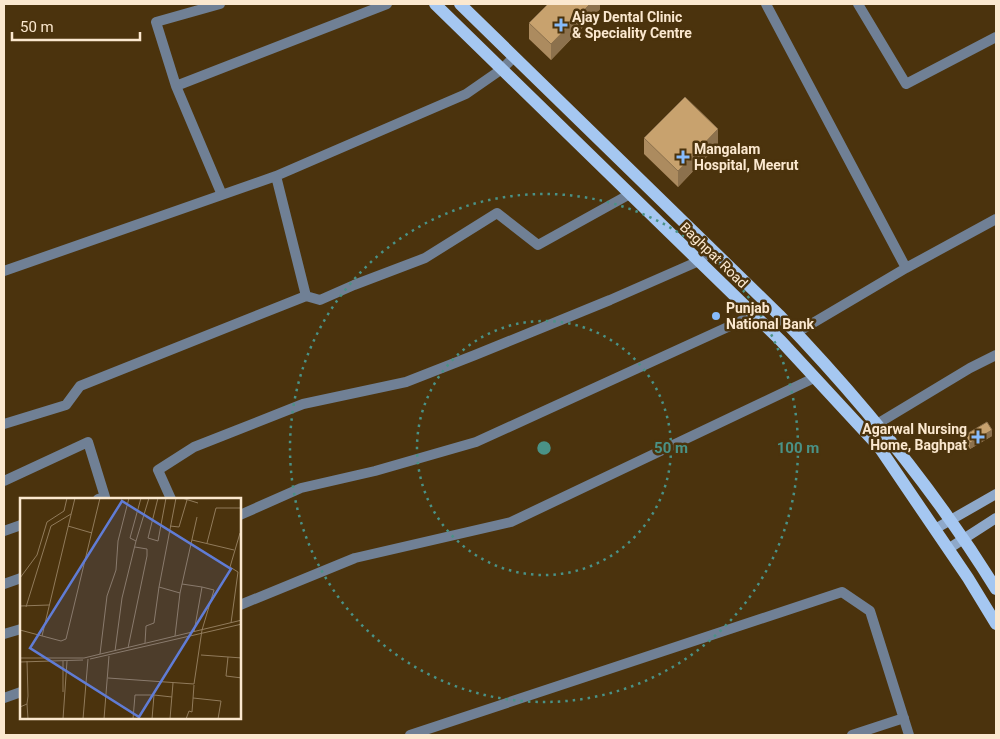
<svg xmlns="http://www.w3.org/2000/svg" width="1000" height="739" viewBox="0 0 1000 739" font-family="Roboto,sans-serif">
  <rect width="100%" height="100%" fill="#4b330d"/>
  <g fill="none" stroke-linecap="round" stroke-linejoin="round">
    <!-- street -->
    <path stroke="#708095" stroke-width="10" d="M766 4 906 268
      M858 4 906 84 996 37
      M176 86 156 22 220 4
      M222 195 176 86 387 4
      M4 271 276 176 466 94 502 69 514 57
      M306 296 320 300 354 285 425 258 497 213 538 245 630 194
      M796 333 906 268 996 219
      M4 424 66 405 80 386 306 296 276 176
      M877 424 970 368 996 355
      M4 481 88 442 105 497 98 499
      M171 499 158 470 194 447 303 404 406 382 475 355 610 300 699 261 712 250
      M240 515 301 488 375 471 476 442 754 315
      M4 531 21 525
      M4 584 21 578
      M240 605 355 558 511 522 814 378
      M4 634 21 629
      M4 698 21 692
      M410 735 842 592 870 611 909 735
      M852 735 904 718"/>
    <!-- secondary -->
    <path stroke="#8ea8c9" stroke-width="10" d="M935 529 996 494
      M948 549 996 518"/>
    <!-- primary -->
    <path stroke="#a5c7f1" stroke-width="12" d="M435 4 781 341 879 447 968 578 996 624
      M460 4 779 315C861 400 934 489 996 589"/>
  </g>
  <!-- wall -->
  <path fill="#ac8b5f" d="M600 4V9L551 60 529 39V23Z
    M644 138 718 145 678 187 644 154Z
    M965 435 992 436 970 449 965 441Z"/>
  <!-- shaded-wall -->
  <path fill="#8c714d" d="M590 4H600V9L551 60V44Z
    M718 129V145L678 187V171Z
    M992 430V436L970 449V443Z"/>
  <!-- building -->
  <path fill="#c8a26e" stroke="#8c714d" d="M548 4H590L551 44 529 23Z
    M685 97 718 129 678 171 644 138Z
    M987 422 992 430 970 443 965 435Z"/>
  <!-- distance rings -->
  <g fill="none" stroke="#4a9286" stroke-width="2.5" stroke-dasharray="2.5 5">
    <circle cx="544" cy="448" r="127"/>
    <circle cx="544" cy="448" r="254"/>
  </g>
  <!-- markers -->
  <g fill="#87bbfb" stroke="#4b330d" stroke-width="2">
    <path d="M558.5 17.5h5v5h5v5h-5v5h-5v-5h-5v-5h5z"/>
    <path d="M680.5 149.5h5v5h5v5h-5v5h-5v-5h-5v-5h5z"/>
    <circle cx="716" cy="316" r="5"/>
    <path d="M975.5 429.5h5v5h5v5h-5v5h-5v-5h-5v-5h5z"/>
  </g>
  <g text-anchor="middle" stroke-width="5" stroke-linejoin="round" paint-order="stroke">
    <!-- poi labels -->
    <g font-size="14" font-weight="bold" fill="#fbe8cf" stroke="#4b330d" text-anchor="start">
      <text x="572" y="22">Ajay Dental Clinic<tspan x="572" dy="16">&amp; Speciality Centre</tspan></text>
      <text x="694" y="154">Mangalam<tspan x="694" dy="16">Hospital, Meerut</tspan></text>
      <text x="726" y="313">Punjab<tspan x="726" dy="16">National Bank</tspan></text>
      <text x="967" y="434" text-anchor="end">Agarwal Nursing<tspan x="967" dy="16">Home, Baghpat</tspan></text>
    </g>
    <!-- street labels -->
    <g font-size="14" fill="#fbe8cf" stroke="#4b330d">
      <text transform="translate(714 255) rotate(44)" y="5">Baghpat Road</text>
    </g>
  </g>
  <!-- overview -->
  <g transform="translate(20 498)">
    <rect width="221" height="221" fill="#4b330d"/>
    <path fill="none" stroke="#917b5b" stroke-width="1" d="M138 0 128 40 138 43 146 0M156 0 139 89 160 95M162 0 178 5M48 28 72 35M150 28 159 29 167 2M172 42 214 52M116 43 129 0M187 45 196 10H222M0 80 17 57 27 24 44 13 47 0M162 86 182 89 174 134M0 108 29 107M6 109 31 28 51 16M211 125 218 74 210 69 220 35M0 132 41 143 46 141 80 0M22 138 55 0M155 138 160 95 177 19M125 145 126 128 134 125 139 89M108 150 127 58V51L115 49M95 153 102 100 116 43 110 40 121 0M80 156 87 98 96 72 98 43 109 0M181 157 222 160M208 159 206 178 222 180M0 160H64L222 122M70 161 222 126M43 163V194M0 164 63 162M88 180 174 186 182 132 194 92 182 89M173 200 201 203 198 221M7 206 8 221M0 209 7 206 8 198 7 163M43 221 47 163M63 221 68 161M84 221 89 158M113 221 115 197H134M132 221 134 197 152 199M150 221 153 185M166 221 169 213 172 214 174 187"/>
    <path fill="#607cd5" fill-opacity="0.15" stroke="#607cd5" stroke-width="2.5" d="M102 3 211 71 119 219 10 150Z"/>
    <rect width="221" height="221" fill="none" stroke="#fbe8cf" stroke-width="2.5"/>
  </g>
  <circle cx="544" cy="448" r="8" fill="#4a9286" stroke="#4b330d" stroke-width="2.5"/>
  <g font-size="15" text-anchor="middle" font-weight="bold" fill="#4a9286" stroke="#4b330d" stroke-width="5" stroke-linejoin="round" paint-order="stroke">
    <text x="671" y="453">50 m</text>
    <text x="798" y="453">100 m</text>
  </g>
  <!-- border -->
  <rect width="1000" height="739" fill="none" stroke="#fbe8cf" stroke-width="10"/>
  <!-- scale -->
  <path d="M12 32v8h128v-8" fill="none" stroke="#fbe8cf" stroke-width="2.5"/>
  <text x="20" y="32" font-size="15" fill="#fbe8cf" stroke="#4b330d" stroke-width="4" paint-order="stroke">50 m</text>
</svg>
